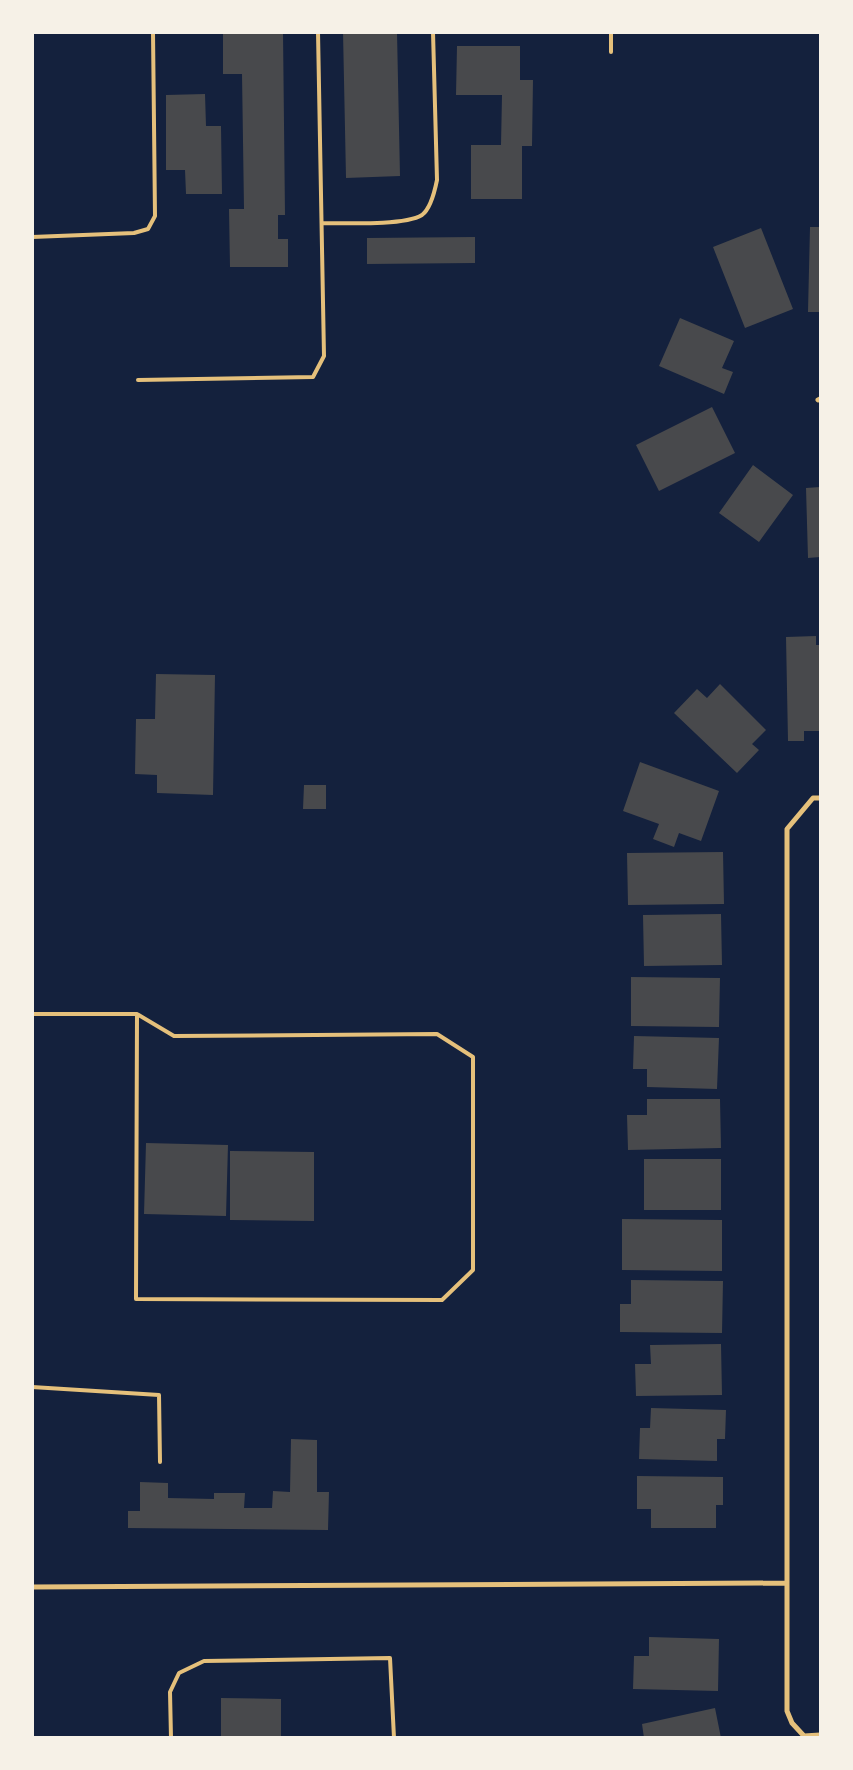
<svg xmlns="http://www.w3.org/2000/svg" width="853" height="1770" viewBox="0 0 853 1770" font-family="'Work Sans',sans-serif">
  <rect width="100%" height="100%" fill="#14213d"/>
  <!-- building -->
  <path fill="#48494c" d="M223 32H283L285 215H278V239H288V267H230L229 209H244L242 74H223Z
    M343 32H397L400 176 346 178Z
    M457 46H520V80H533L532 146H522V199H471V145H501L502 95H456Z
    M205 94 206 126H221L222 194H186L185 170H166V95Z
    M810 227H820V312H808Z
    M761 228 793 309 745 328 713 247Z
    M475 237V263L367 264V238Z
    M680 318 734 341 722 368 733 372 724 394 659 366Z
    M712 407 735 453 659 491 636 445Z
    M753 465 793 495 759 542 719 513Z
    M820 487V557L808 558 806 488Z
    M816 636V645H820V731H804V741H788L786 637Z
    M156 674 215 675 213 795 157 793V775L135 774 136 719H155Z
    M720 684 766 730 752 744 759 750 737 773 674 713 697 689 707 698Z
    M640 762 719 791 701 841 679 833 674 847 653 839 659 824 623 811Z
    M304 785H326V809H303Z
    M723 852 724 904 628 905 627 853Z
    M721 914 722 965 644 966 643 915Z
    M631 977 720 978 719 1027 631 1026Z
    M634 1036 719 1038 717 1089 647 1087V1069H633Z
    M647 1099H720L721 1148 628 1150 627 1115H647Z
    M146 1143 228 1145 226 1216 144 1214Z
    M230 1151 314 1152V1221L230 1220Z
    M644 1159H721V1210H644Z
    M622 1219 722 1220V1271L622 1270Z
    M631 1280 723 1281 722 1333 620 1332V1304H631Z
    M721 1344 722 1395 636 1396 635 1364H651L650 1345Z
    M651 1408 726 1410 725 1439H717V1461L639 1459 640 1428H650Z
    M291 1439 317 1440V1492H329L328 1530 128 1528V1511H140V1482L168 1483V1498L214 1499V1493H245L244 1508H272L273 1491 290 1492Z
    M637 1476 723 1477V1505H716V1528H651V1509H637Z
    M649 1637 719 1639 718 1691 633 1689 634 1656H649Z
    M221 1698 281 1699V1738H221Z
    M715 1708 721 1738H644L642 1724Z"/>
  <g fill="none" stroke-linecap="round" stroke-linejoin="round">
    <!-- service -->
    <path stroke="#e5c07b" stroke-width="4" d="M611 32V52
      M322 223C345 223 404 226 422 215 430 209 435 190 437 180L433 32
      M32 237 134 233 148 229 155 216 153 32
      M138 380 313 377 324 356 318 32
      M32 1014H137L174 1036 437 1034 473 1057V1270L442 1300 136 1299 137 1014
      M32 1387 159 1395 160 1462
      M171 1738 170 1692 179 1673 204 1661 390 1658 394 1738"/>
    <!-- minor -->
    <path stroke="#e5c07b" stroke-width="5" d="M818 400 820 399
      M820 798H813L787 829V1711L792 1723 804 1736 820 1735
      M32 1587 787 1583"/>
  </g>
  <!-- border -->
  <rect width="853" height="1770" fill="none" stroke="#f6f1e7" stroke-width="68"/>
</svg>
